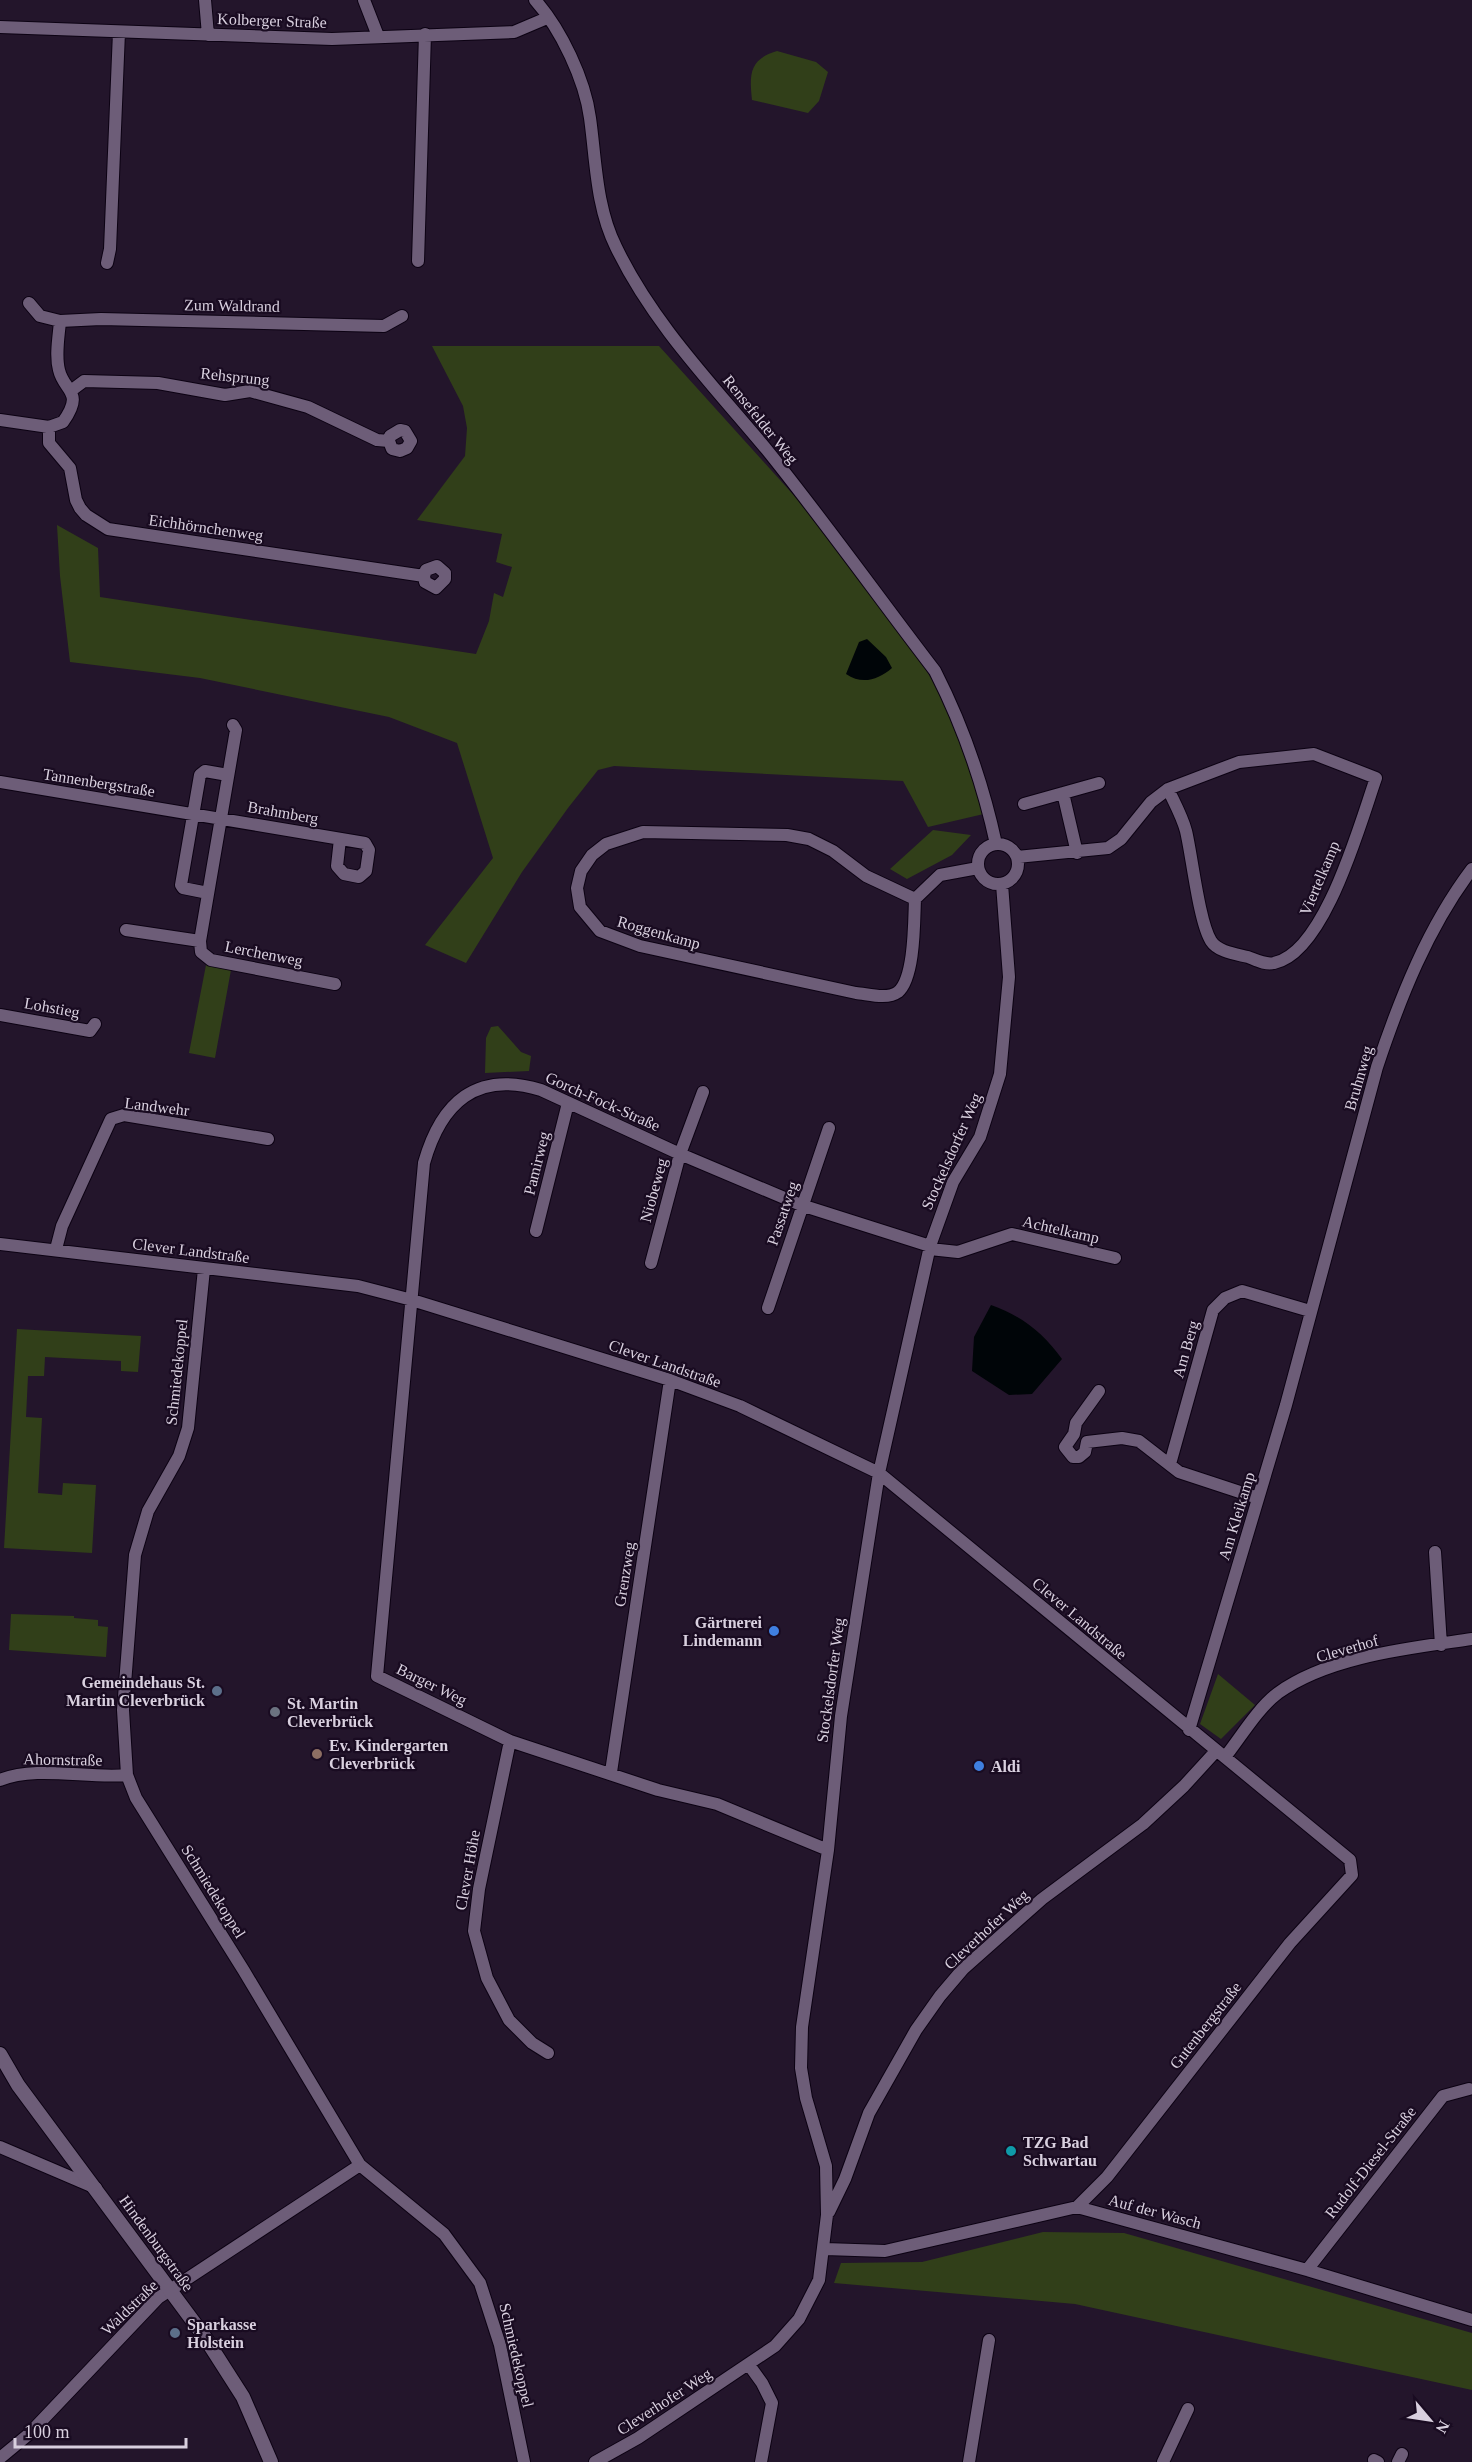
<svg xmlns="http://www.w3.org/2000/svg" width="1472" height="2462" viewBox="0 0 1472 2462" font-family="Georgia,serif">
  <rect width="100%" height="100%" fill="#23152b"/>
  <!-- green -->
  <path fill="#313f19" d="M777 51 816 62 828 72 819 101 808 113 752 100C749 73 750 59 777 51Z
    M432 346H659L873 583 960 726 988 813 928 827 903 781 614 766 598 770 568 808 522 872 466 963 425 945 493 858 457 743 389 717 200 678 70 662 60 576 57 525 98 548 100 597 476 654 489 621 494 593 503 597 512 567 496 562 502 534 417 520 465 456 467 428 463 406Z
    M933 830 971 835 952 855 907 879 890 869Z
    M206 965 231 970 215 1058 189 1053Z
    M498 1026 521 1052 531 1056 529 1071 485 1073 486 1038 491 1027Z
    M17 1329 141 1336 138 1372 121 1371V1361L45 1357 44 1376H28L26 1417 42 1418 38 1493 62 1495 63 1483 96 1485 92 1553 4 1548Z
    M11 1614 74 1616V1618L98 1620V1626L108 1627 106 1657 9 1650Z
    M1218 1674 1255 1705 1221 1739 1200 1724Z
    M1043 2232 1124 2233 1472 2333V2390L1075 2304 834 2283 841 2263 922 2262Z"/>
  <!-- water -->
  <path fill="#000508" d="M867 639 886 657 892 668C878 680 862 685 846 674L859 642Z
    M991 1305C1022 1316 1043 1333 1062 1359L1032 1394 1009 1395 972 1371 974 1337Z"/>
  <g fill="none" stroke-linecap="round" stroke-linejoin="round">
    <defs>
      <path id="minor" d="M205 0 208 35
        M364 0 378 36
        M535 0C561 29 585 80 590 118 596 161 596 207 616 247 653 324 713 385 767 450 825 522 879 598 935 671 963 726 983 784 996 844
        M0 27 332 39 514 32 547 18
        M418 261 425 34
        M107 263 110 249 119 32
        M60 321 101 319 384 326 402 316
        M72 390 84 381 158 383 225 395 250 391 308 407 377 440 389 441 392 449 400 451 407 448 411 441 405 431 400 430 390 436 389 441
        M0 420 49 427 63 422C85 391 64 392 59 370 55 355 59 335 60 321L40 316 29 303
        M49 427V443L70 468 76 500 80 508 86 515 108 529 424 576 425 582 436 588 445 579V573L437 566 426 570 424 576
        M233 725 236 730 200 941 201 952 211 960 335 984
        M0 782 365 843 369 850 366 871 359 877 344 874 337 866 340 839
        M1063 793 1077 853
        M1024 804 1099 783
        M978 864a20 20 0 1 1 40 0a20 20 0 1 1-40 0Z
        M1017 857 1108 848 1121 839 1151 802 1168 789 1239 762 1314 754 1376 778C1360 823 1325 953 1274 963 1265 965 1256 960 1248 957 1236 954 1218 952 1211 941 1199 922 1192 856 1186 831 1182 816 1174 802 1168 789
        M208 893 183 888 181 885 200 775 205 771 228 775
        M915 899C914 920 915 978 898 992 887 1000 868 994 856 993L640 946 600 931 580 907 577 888 581 871 592 855 606 844 643 832 787 835 809 839 833 851 866 876 915 899 940 875 978 868
        M126 930 200 941
        M0 1015 90 1031 95 1024
        M536 1231 568 1103
        M0 1244 358 1286 412 1300 670 1380 740 1406 879 1473 1350 1860 1352 1875 1290 1943 1107 2177 1077 2207
        M56 1249 62 1226 111 1119 124 1115 268 1139
        M930 1249 958 1252 1012 1234 1115 1258
        M651 1263 680 1154 703 1092
        M204 1269 188 1428 179 1456 148 1511 135 1555 123 1710 127 1775 136 1798 244 1971 360 2165 444 2234 480 2283 500 2345 524 2462
        M768 1308 829 1128
        M1099 1391 1076 1423 1074 1434 1065 1447 1073 1457H1079L1085 1452 1087 1442 1122 1438 1139 1441 1179 1472 1258 1498
        M1170 1464 1213 1310 1225 1298 1242 1291 1310 1311
        M1435 1552 1441 1645
        M1189 1730 1286 1405 1377 1067C1400 998 1428 927 1472 869
        M510 1741 479 1889 474 1931 487 1978 509 2020 532 2043 548 2053
        M1225 1757C1241 1737 1257 1709 1278 1693 1329 1656 1411 1648 1472 1639
        M611 1772 670 1380
        M0 1780C36 1765 88 1779 127 1775
        M828 1850 717 1804 658 1790 510 1741 377 1676 424 1163C441 1103 476 1070 541 1090L680 1154 801 1205 930 1246
        M0 2147 96 2188
        M829 2212 845 2179 869 2113 916 2030 940 1996 963 1969 1042 1899 1143 1824 1184 1786 1216 1751
        M825 2249 885 2251 1077 2207 1307 2270 1472 2320
        M1307 2270 1443 2096 1469 2089
        M749 2365 762 2383 772 2403 761 2462
        M0 2458 29 2434 158 2298 360 2165
        M1374 2460 1378 2462
        M595 2462 638 2438 775 2346 799 2319 819 2280 827 2215 826 2166 806 2098 801 2068 802 2027 828 1850 841 1716 879 1473 930 1246 953 1182 980 1137 1000 1074 1009 977 1002 884
        M969 2462 989 2340
        M1163 2462 1188 2409
        M1398 2462 1402 2454"/>
      <path id="tertiary" d="M0 2054 18 2085 204 2336 243 2397 271 2462"/>
    </defs>
    <!-- minor casing -->
    <use href="#minor" stroke="#0c0213" stroke-width="14"/>
    <!-- tertiary casing -->
    <use href="#tertiary" stroke="#0c0213" stroke-width="16"/>
    <!-- minor -->
    <use href="#minor" stroke="#6d5d78" stroke-width="12"/>
    <!-- tertiary -->
    <use href="#tertiary" stroke="#6d5d78" stroke-width="14"/>
  </g>
  <!-- markers -->
  <g fill="#3f7fe0" stroke="#190b21" stroke-width="2">
    <circle cx="774" cy="1631" r="6"/>
    <circle cx="979" cy="1766" r="6"/>
  </g>
  <g fill="#5c6f8a" stroke="#190b21" stroke-width="2">
    <circle cx="217" cy="1691" r="6"/>
    <circle cx="175" cy="2333" r="6"/>
  </g>
  <circle fill="#6b7280" stroke="#190b21" stroke-width="2" cx="275" cy="1712" r="6"/>
  <circle fill="#8d6e63" stroke="#190b21" stroke-width="2" cx="317" cy="1754" r="6"/>
  <circle fill="#0f9aa8" stroke="#190b21" stroke-width="2" cx="1011" cy="2151" r="6"/>
  <g text-anchor="middle" stroke-width="4.5" stroke-linejoin="round" paint-order="stroke">
    <!-- street labels -->
    <g font-size="16" fill="#d9d0df" stroke="#190b21">
      <text transform="translate(272 20) rotate(2)" y="6">Kolberger Straße</text>
      <text transform="translate(232 305) rotate(1)" y="6">Zum Waldrand</text>
      <text transform="translate(235 376) rotate(6)" y="6">Rehsprung</text>
      <text transform="translate(761 419) rotate(51)" y="6">Rensefelder Weg</text>
      <text transform="translate(206 527) rotate(8)" y="6">Eichhörnchenweg</text>
      <text transform="translate(99 782) rotate(9)" y="6">Tannenbergstraße</text>
      <text transform="translate(283 812) rotate(10)" y="6">Brahmberg</text>
      <text transform="translate(1319 878) rotate(-67)" y="6">Viertelkamp</text>
      <text transform="translate(659 932) rotate(16)" y="6">Roggenkamp</text>
      <text transform="translate(264 953) rotate(11)" y="6">Lerchenweg</text>
      <text transform="translate(52 1007) rotate(10)" y="6">Lohstieg</text>
      <text transform="translate(1358 1078) rotate(-74)" y="6">Bruhnweg</text>
      <text transform="translate(603 1101) rotate(24)" y="6">Gorch-Fock-Straße</text>
      <text transform="translate(157 1106) rotate(7)" y="6">Landwehr</text>
      <text transform="translate(951 1151) rotate(-66)" y="6">Stockelsdorfer Weg</text>
      <text transform="translate(536 1163) rotate(-76)" y="6">Pamirweg</text>
      <text transform="translate(653 1190) rotate(-75)" y="6">Niobeweg</text>
      <text transform="translate(782 1213) rotate(-71)" y="6">Passatweg</text>
      <text transform="translate(1061 1229) rotate(13)" y="6">Achtelkamp</text>
      <text transform="translate(191 1250) rotate(7)" y="6">Clever Landstraße</text>
      <text transform="translate(1185 1349) rotate(-74)" y="6">Am Berg</text>
      <text transform="translate(665 1363) rotate(19)" y="6">Clever Landstraße</text>
      <text transform="translate(176 1372) rotate(-84)" y="6">Schmiedekoppel</text>
      <text transform="translate(1236 1516) rotate(-73)" y="6">Am Kleikamp</text>
      <text transform="translate(624 1574) rotate(-81)" y="6">Grenzweg</text>
      <text transform="translate(1080 1618) rotate(40)" y="6">Clever Landstraße</text>
      <text transform="translate(1347 1648) rotate(-16)" y="6">Cleverhof</text>
      <text transform="translate(830 1680) rotate(-82)" y="6">Stockelsdorfer Weg</text>
      <text transform="translate(432 1684) rotate(26)" y="6">Barger Weg</text>
      <text transform="translate(63 1759) rotate(1)" y="6">Ahornstraße</text>
      <text transform="translate(467 1870) rotate(-80)" y="6">Clever Höhe</text>
      <text transform="translate(214 1891) rotate(58)" y="6">Schmiedekoppel</text>
      <text transform="translate(986 1929) rotate(-43)" y="6">Cleverhofer Weg</text>
      <text transform="translate(1205 2025) rotate(-52)" y="6">Gutenbergstraße</text>
      <text transform="translate(1370 2162) rotate(-52)" y="6">Rudolf-Diesel-Straße</text>
      <text transform="translate(1155 2211) rotate(15)" y="6">Auf der Wasch</text>
      <text transform="translate(157 2243) rotate(54)" y="6">Hindenburgstraße</text>
      <text transform="translate(129 2307) rotate(-44)" y="6">Waldstraße</text>
      <text transform="translate(517 2355) rotate(77)" y="6">Schmiedekoppel</text>
      <text transform="translate(664 2401) rotate(-33)" y="6">Cleverhofer Weg</text>
    </g>
    <!-- poi labels -->
    <g font-size="16" font-weight="bold" fill="#d9d0df" stroke="#190b21" text-anchor="start">
      <text x="762" y="1628" text-anchor="end">Gärtnerei<tspan x="762" dy="18">Lindemann</tspan></text>
      <text x="205" y="1688" text-anchor="end">Gemeindehaus St.<tspan x="205" dy="18">Martin Cleverbrück</tspan></text>
      <text x="287" y="1709">St. Martin<tspan x="287" dy="18">Cleverbrück</tspan></text>
      <text x="329" y="1751">Ev. Kindergarten<tspan x="329" dy="18">Cleverbrück</tspan></text>
      <text x="991" y="1772">Aldi</text>
      <text x="1023" y="2148">TZG Bad<tspan x="1023" dy="18">Schwartau</tspan></text>
      <text x="187" y="2330">Sparkasse<tspan x="187" dy="18">Holstein</tspan></text>
    </g>
  </g>
  <!-- north arrow -->
  <g transform="translate(1430 2420) rotate(119)" stroke="#190b21" stroke-width="4.5" paint-order="stroke">
  <path d="M0-4.5L10 22L0 15L-10 22Z" fill="#d9d0df"/>
  <text y="-9" font-size="16" font-weight="bold" text-anchor="middle" fill="#d9d0df">N</text>
  </g>
  <!-- scale -->
  <path d="M15 2438v9h171v-9" fill="none" stroke="#d9d0df" stroke-width="3"/>
  <text x="24" y="2438" font-size="18" fill="#d9d0df" stroke="#190b21" stroke-width="4.5" paint-order="stroke">100 m</text>
</svg>
